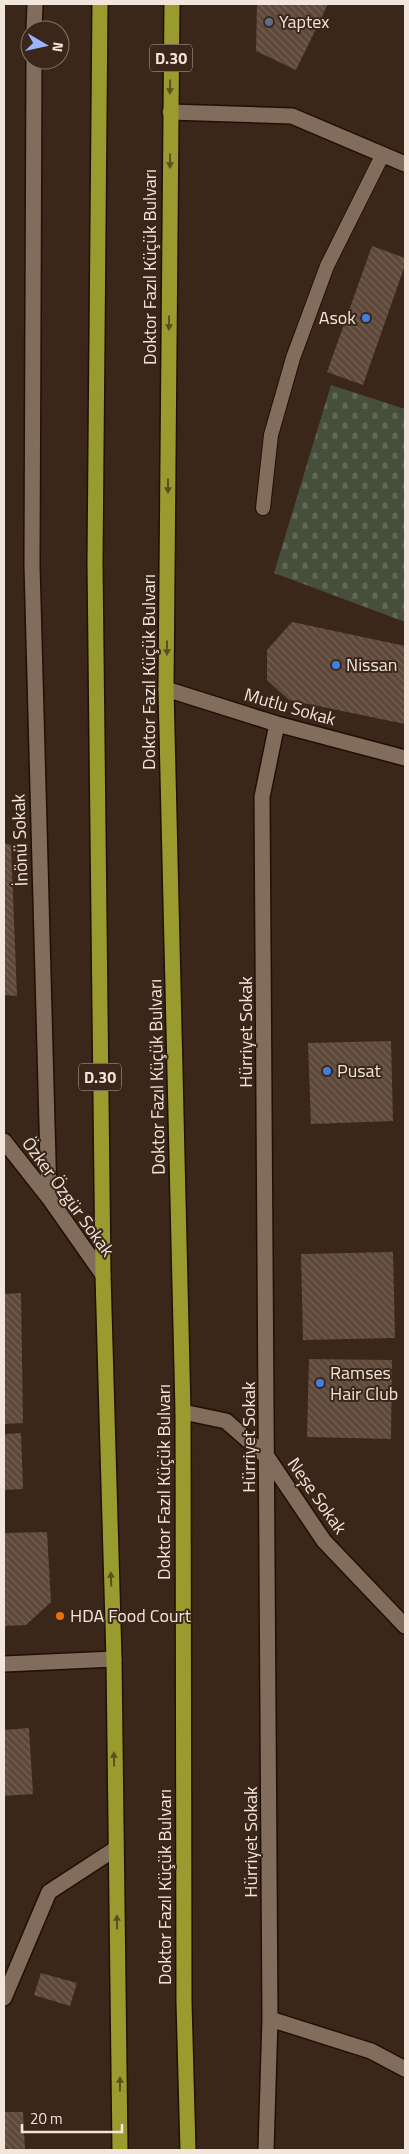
<svg xmlns="http://www.w3.org/2000/svg" width="409" height="2154" viewBox="0 0 409 2154" font-family="'Titillium Web',sans-serif">
  <defs>
    <pattern id="cemetery-stones" width="16" height="16" patternUnits="userSpaceOnUse" patternTransform="scale(1.25)"><rect width="16" height="16" fill="#464f3b"/><path d="M2 7V4a2 2 0 0 1 4 0v3zM10 15v-3a2 2 0 0 1 4 0v3z" fill="#616857"/></pattern>
    <pattern id="building-back-hatch" width="6" height="6" patternUnits="userSpaceOnUse" patternTransform="scale(1.25)"><rect width="6" height="6" fill="#5d4839"/><path d="M-1 5l2 2M0 0l6 6M5-1l2 2" fill="none" stroke="#756255"/></pattern>
  </defs>
  <rect width="100%" height="100%" fill="#3a2719"/>
  <!-- cemetery -->
  <path fill="url(#cemetery-stones)" d="M331 385 405 409V622L274 573Z"/>
  <!-- building -->
  <path fill="url(#building-back-hatch)" d="M257 4H328L296 70 256 51Z
    M372 246 405 258V265L363 385 327 372Z
    M292 622 405 646V724L289 700 267 680V650Z
    M4 843 11 845 17 996 4 995Z
    M391 1041 393 1121 311 1124 308 1043Z
    M393 1252 395 1338 303 1340 301 1254Z
    M21 1293 23 1423 4 1424V1294Z
    M309 1359 392 1360 391 1439 307 1437Z
    M21 1433 23 1489 4 1490V1434Z
    M47 1532 51 1602 26 1625 4 1626V1533Z
    M29 1728 33 1794 4 1796V1730Z
    M41 1973 77 1983 70 2006 34 1995Z
    M4 2112H23L25 2150H4Z"/>
  <g fill="none" stroke-linecap="round" stroke-linejoin="round">
    <defs>
      <path id="lane" d="M263 508 271 435 293 358 327 266 383 154"/>
      <path id="street" d="M34 30 35 4
        M34 60 32 565 49 1198
        M170 112 292 116 405 164
        M166 689 277 724 405 758
        M4 1141 49 1198 103 1275
        M183 1412 226 1421 268 1458 324 1541 405 1626
        M4 1664 114 1659
        M4 1998 49 1892 115 1849
        M270 2019 371 2051 405 2069
        M266 2150 270 2019 262 797 277 724"/>
      <path id="highway" d="M100 4 95 562 103 1275 114 1659 120 2150
        M172 4 166 689 183 1412 184 2002 188 2150"/>
    </defs>
    <!-- lane casing -->
    <use href="#lane" stroke="#200f03" stroke-width="16"/>
    <!-- street casing -->
    <use href="#street" stroke="#200f03" stroke-width="18"/>
    <!-- highway casing -->
    <use href="#highway" stroke="#200f03" stroke-width="18"/>
    <!-- lane -->
    <use href="#lane" stroke="#826c5c" stroke-width="14"/>
    <!-- street -->
    <use href="#street" stroke="#826c5c" stroke-width="15"/>
    <!-- highway -->
    <use href="#highway" stroke="#9a9b2f" stroke-width="15"/>
  </g>
  <!-- one-way arrows -->
  <defs><path id="oneway-solid" d="M-6-.8H1V-3.2L6.5 0L1 3.2V.8H-6Z" transform="scale(1.25)"/></defs>
  <g fill="#5c5021">
    <use href="#oneway-solid" transform="translate(170 87) rotate(91)"/>
    <use href="#oneway-solid" transform="translate(170 161) rotate(90)"/>
    <use href="#oneway-solid" transform="translate(169 323) rotate(90)"/>
    <use href="#oneway-solid" transform="translate(168 486) rotate(90)"/>
    <use href="#oneway-solid" transform="translate(167 648) rotate(90)"/>
    <use href="#oneway-solid" transform="translate(111 1579) rotate(-92)"/>
    <use href="#oneway-solid" transform="translate(114 1759) rotate(-91)"/>
    <use href="#oneway-solid" transform="translate(117 1922) rotate(-91)"/>
    <use href="#oneway-solid" transform="translate(120 2084) rotate(-90)"/>
  </g>
  <!-- markers -->
  <circle fill="#5c6f8a" stroke="#3a2719" stroke-width="2" cx="269" cy="22" r="5"/>
  <g fill="#3f7fe0" stroke="#3a2719" stroke-width="2">
    <circle cx="366" cy="318" r="5"/>
    <circle cx="336" cy="665" r="5"/>
    <circle cx="327" cy="1071" r="5"/>
    <circle cx="320" cy="1383" r="5"/>
  </g>
  <circle fill="#e8710a" stroke="#3a2719" stroke-width="2" cx="60" cy="1616" r="5"/>
  <g text-anchor="middle" stroke-width="4" stroke-linejoin="round" paint-order="stroke">
    <!-- shield labels -->
    <g fill="#3a2719" stroke="#bbaca2" stroke-width="1">
      <rect x="150" y="44.5" width="42" height="27" rx="4"/>
      <rect x="79" y="1063.5" width="42" height="27" rx="4"/>
    </g>
    <g font-size="16" font-weight="bold" fill="#f2e5dc">
      <text x="171" y="64">D.30</text>
      <text x="100" y="1083">D.30</text>
    </g>
    <!-- poi labels -->
    <g font-size="18" fill="#f2e5dc" stroke="#3a2719" text-anchor="start">
      <text x="279" y="28">Yaptex</text>
      <text x="356" y="324" text-anchor="end">Asok</text>
      <text x="346" y="671">Nissan</text>
      <text x="337" y="1077">Pusat</text>
      <text x="330" y="1379">Ramses<tspan x="330" dy="21">Hair Club</tspan></text>
      <text x="70" y="1622">HDA Food Court</text>
    </g>
    <!-- street labels -->
    <g font-size="18" fill="#f2e5dc" stroke="#3a2719">
      <text transform="translate(150 267) rotate(-90)" y="6">Doktor Fazıl Küçük Bulvarı</text>
      <text transform="translate(149 672) rotate(-90)" y="6">Doktor Fazıl Küçük Bulvarı</text>
      <text transform="translate(290 707) rotate(16)" y="6">Mutlu Sokak</text>
      <text transform="translate(20 840) rotate(-92)" y="6">İnönü Sokak</text>
      <text transform="translate(246 1032) rotate(-90)" y="6">Hürriyet Sokak</text>
      <text transform="translate(157 1077) rotate(-91)" y="6">Doktor Fazıl Küçük Bulvarı</text>
      <text transform="translate(68 1197) rotate(54)" y="6">Özker Özgür Sokak</text>
      <text transform="translate(249 1437) rotate(-90)" y="6">Hürriyet Sokak</text>
      <text transform="translate(164 1482) rotate(-90)" y="6">Doktor Fazıl Küçük Bulvarı</text>
      <text transform="translate(317 1496) rotate(55)" y="6">Neşe Sokak</text>
      <text transform="translate(251 1842) rotate(-90)" y="6">Hürriyet Sokak</text>
      <text transform="translate(165 1887) rotate(-90)" y="6">Doktor Fazıl Küçük Bulvarı</text>
    </g>
  </g>
  <!-- border -->
  <rect width="409" height="2154" fill="none" stroke="#f2e5dc" stroke-width="10"/>
  <!-- north arrow -->
  <g transform="translate(45 45) rotate(99)"><circle r="24" fill="#3a2719" stroke="#847367"/>
  <path d="M0-4L9 19L0 12L-9 19Z" fill="#99b5fd"/>
  <text y="-8" font-size="14" font-weight="bold" text-anchor="middle" fill="#f2e5dc">N</text>
  </g>
  <!-- scale -->
  <path d="M22 2124v8h100v-8" fill="none" stroke="#f2e5dc" stroke-width="2.5"/>
  <text x="30" y="2124" font-size="15" fill="#f2e5dc" stroke="#3a2719" stroke-width="4" paint-order="stroke">20 m</text>
</svg>
